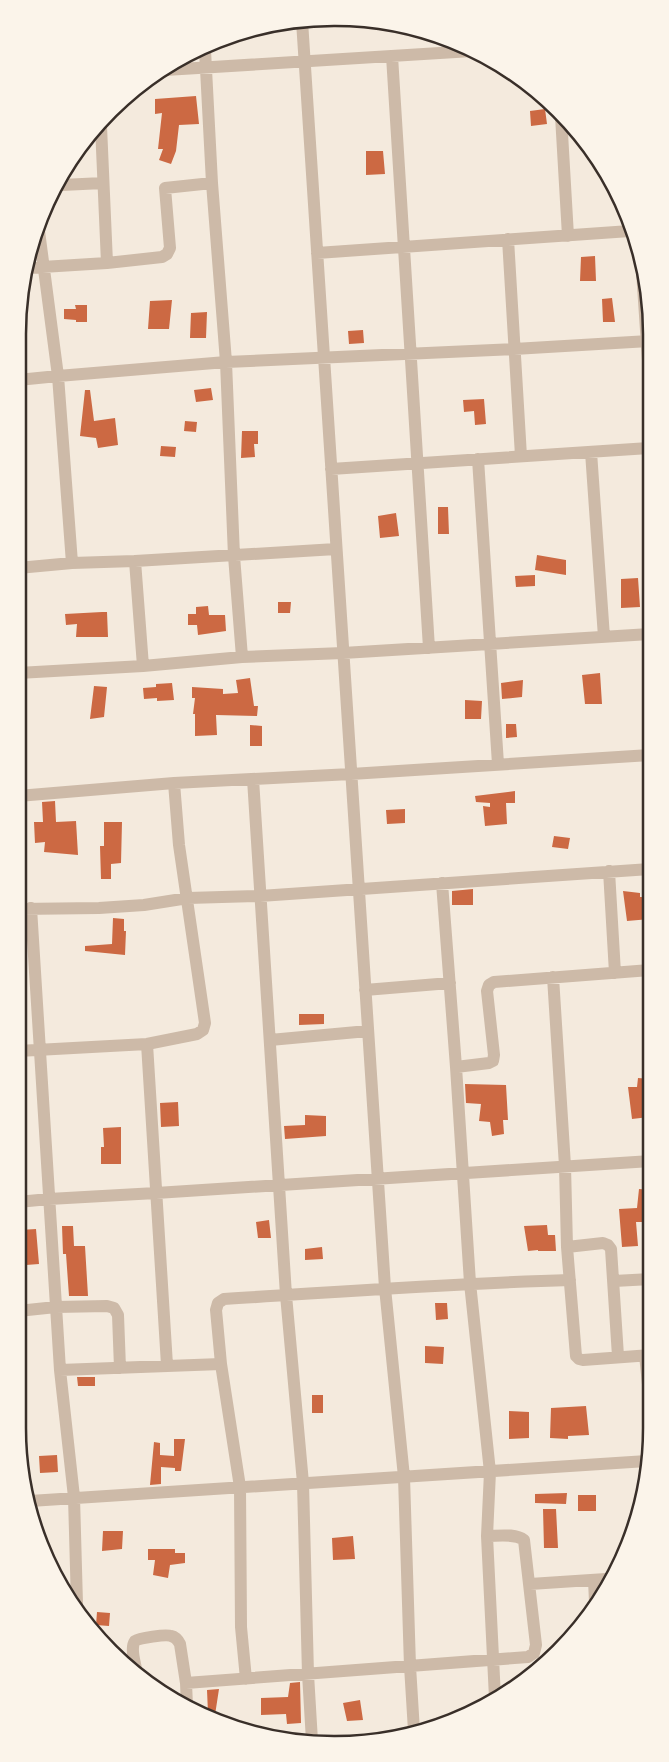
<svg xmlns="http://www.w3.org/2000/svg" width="669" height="1762" viewBox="0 0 669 1762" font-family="Karla,sans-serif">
  <rect width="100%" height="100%" fill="#f4eadd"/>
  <!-- building -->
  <path fill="#cc6943" d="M196 96 199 124 179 125 176 151 171 164 159 160 163 149H158L162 113 155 114V99Z
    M545 109 547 124 531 126 530 111Z
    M366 151H383L385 174 366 175Z
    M595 256 596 281H580L581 257Z
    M612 298 615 322H603L602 299Z
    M172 300 169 329H148L150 301Z
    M75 305H87V322H76V320L64 319V309H76Z
    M207 312 206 338H190L191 313Z
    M363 330 364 343 349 344 348 331Z
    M211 388 213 400 196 402 194 390Z
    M85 390H90L94 421 115 418 118 445 98 448 96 438 80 436Z
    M484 399 486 424 475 425 474 411 464 412 463 400Z
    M185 421 197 422 196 432 184 431Z
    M242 431H258V444H254L255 457 241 458Z
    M161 446 176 447 175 457 160 456Z
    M438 507H448L449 534H438Z
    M396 513 399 536 380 538 378 516Z
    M537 555 566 560V575L535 570Z
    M535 575V586L516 587 515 576Z
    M638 578 640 607 621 608V579Z
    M278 602H291L290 613H278Z
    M208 606 209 615H225L226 631 198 635 197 625H188V614H196V607Z
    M102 612H107L108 637H76L77 624 66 625 65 614Z
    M600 673 602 704H585L582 675Z
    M250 678 254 706H258L257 716 216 715 217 735 195 736V714H193L195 698H192V687L223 689V694L238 693 236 680Z
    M523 680 522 697 502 699 501 683Z
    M172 683 174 700 157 701V698L144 699 143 688 156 687V684Z
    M94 686 107 687 104 717 90 719Z
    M465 700 482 701 481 719H465Z
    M506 724H516L517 737 506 738Z
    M250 725 262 726V746H250Z
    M515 791V803H506L507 824 485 826 483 806 490 807V803L476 802 475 796Z
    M55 801 56 822 76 821 78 855 44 852 45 842 35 843 34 822H43L42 802Z
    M405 809V823L387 824 386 810Z
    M104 822H122L121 863 111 864V879H101L100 846H104Z
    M554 836 570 838 568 849 552 847Z
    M473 889V905H452V891Z
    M623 891 640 893V897H650V919L627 921Z
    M113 918 124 919V931H126L125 955 85 951V946L112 944Z
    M299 1014H324V1024L299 1025Z
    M638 1078 651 1079V1103H647L649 1117 632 1119 628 1087H637Z
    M465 1084 506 1085 508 1120H503L504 1134 492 1136 490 1122 479 1121 481 1104 466 1103Z
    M178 1102 179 1126 161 1127 160 1103Z
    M305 1115 326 1116V1136L285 1139 284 1126 305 1125Z
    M121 1127V1164H101V1147H104L103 1128Z
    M639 1189 651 1190V1222H636L638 1246 622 1247 619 1209 637 1208Z
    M269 1220 271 1238H258L256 1222Z
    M547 1225 548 1235H555L556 1251H538V1250L528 1251 524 1226Z
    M62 1226H73L74 1246H85L88 1296H69L66 1254H63Z
    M36 1229 39 1264 26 1265 25 1246H21L20 1230Z
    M322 1247 323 1259 305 1260V1249Z
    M435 1303H447L448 1319 436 1320Z
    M425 1346 444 1347 443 1364 425 1363Z
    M77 1377H95V1386H78Z
    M312 1395H323V1413H312Z
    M586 1406 589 1435 568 1436V1439L550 1438 551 1408Z
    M509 1411 529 1412V1438L509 1439Z
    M174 1439H185L181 1471H175V1468L161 1467V1484L150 1485 154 1442 160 1443V1455L174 1456Z
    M57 1455 58 1472 40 1473 39 1456Z
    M567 1493 566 1504 535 1503V1494Z
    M578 1495H596V1511H578Z
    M543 1509H556L558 1548H544Z
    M103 1531H123L122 1549 102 1551Z
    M353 1536 355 1559 333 1560 332 1538Z
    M148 1549H175V1553H185V1563L170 1565 168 1578 153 1575 155 1560H148Z
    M97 1612 110 1613 109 1626 96 1625Z
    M300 1682 301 1723 287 1724 286 1714 261 1715V1698L288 1697 290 1683Z
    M219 1689 215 1715 208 1713 207 1690Z
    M360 1700 363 1720 347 1721 343 1703Z"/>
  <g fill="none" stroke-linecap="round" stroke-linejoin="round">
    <!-- minor -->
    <path stroke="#cdbaa8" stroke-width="12" d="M302 21 385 1288 404 1477 410 1666 414 1731
      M205 50 212 183 226 362 234 556 242 657
      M392 56 429 648
      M165 70 472 51
      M561 116 568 236
      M101 126 107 263
      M62 185 103 183
      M39 231 58 376 72 563
      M508 239 521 456
      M317 253 630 231
      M26 268 107 263 162 257 167 254 170 248 165 188 212 183
      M642 271 649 375
      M18 380 58 376 226 362 514 349 649 341
      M591 452 604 637
      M478 459 498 764
      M331 469 649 448
      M135 561 143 666
      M18 568 72 563 135 561 336 549
      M18 673 143 666 242 657 343 653 650 634
      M253 779 286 1295 303 1483 308 1674 312 1741
      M18 796 174 783 351 774 650 755
      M609 871 615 973
      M442 883 456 1067 470 1283 490 1472 487 1536 495 1698
      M31 908 60 1370 74 1497 77 1604
      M18 909 99 908 144 905 188 898 260 896 650 869
      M553 977 565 1166 567 1247 576 1356 579 1359 583 1360 651 1355
      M365 990 450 983
      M270 1040 368 1031
      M147 1044 167 1365
      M18 1051 147 1044 197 1034 203 1030 205 1023 179 845 174 783
      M456 1067 489 1063 493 1061 494 1055 487 991 489 985 494 982 650 970
      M18 1202 49 1199 156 1193 651 1161
      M567 1247 603 1243 608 1245 611 1249 618 1356
      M614 1281 651 1279
      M18 1311 56 1307 107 1306 114 1308 118 1315 120 1368
      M645 1355 651 1414
      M60 1370 221 1364
      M30 1501 647 1461
      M594 1580 595 1602
      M530 1584 606 1579
      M136 1669C135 1662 130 1648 135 1641 139 1638 166 1634 171 1636 176 1637 178 1640 180 1644L186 1683 187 1706
      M246 1679 241 1627 240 1487 221 1364 216 1310 218 1303 224 1299C339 1292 455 1283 570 1280
      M186 1683 528 1657 534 1653 536 1645 524 1540C515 1533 498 1536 487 1536"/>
  </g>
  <!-- crop -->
  <path d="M0 0H669V1762H0ZM334 26H335A308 308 0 0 1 643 334V1428A308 308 0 0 1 335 1736H334A308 308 0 0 1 26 1428V334A308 308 0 0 1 334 26Z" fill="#fbf4ea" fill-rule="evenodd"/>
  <path fill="none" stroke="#392f29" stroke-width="2.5" d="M334 26H335A308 308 0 0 1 643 334V1428A308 308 0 0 1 335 1736H334A308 308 0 0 1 26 1428V334A308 308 0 0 1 334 26Z"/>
</svg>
